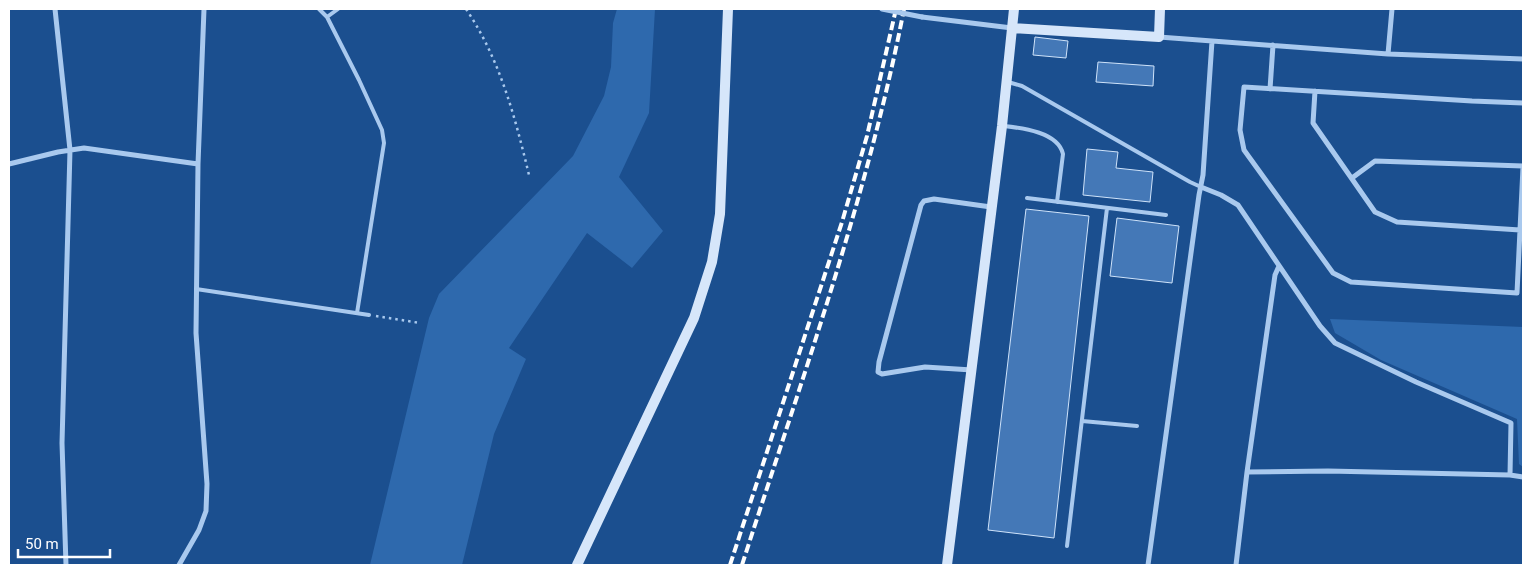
<svg xmlns="http://www.w3.org/2000/svg" width="1532" height="574" viewBox="0 0 1532 574" font-family="Roboto,sans-serif">
  <rect width="100%" height="100%" fill="#1b4f8f"/>
  <!-- green -->
  <path fill="#2e69ad" d="M617 9H655L649 113 619 177 663 231 632 268 587 233 509 348 526 359 494 434 462 565H370L429 318 439 294 573 156 604 96 611 67 613 23Z
    M1330 319 1523 327V467L1519 464 1517 419 1381 360 1335 333Z"/>
  <!-- building -->
  <path fill="#4478b7" stroke="#cfe3fa" d="M1035 37 1068 41 1066 58 1033 55Z
    M1098 62 1154 66 1153 86 1096 82Z
    M1087 149 1118 152 1116 168 1153 172 1150 202 1083 195Z
    M1026 209 1089 216 1054 538 988 530Z
    M1117 218 1179 226 1172 283 1110 276Z"/>
  <g fill="none" stroke-linecap="round" stroke-linejoin="round">
    <!-- path -->
    <path stroke="#a9c9ee" stroke-width="2.5" stroke-dasharray="2.5 4" stroke-linecap="butt" d="M466 9C500 59 515 117 529 175
      M376 316 420 323"/>
    <!-- lane -->
    <path stroke="#a9c9ee" stroke-width="4" d="M319 9 327 17 359 80 382 130 384 143 357 313
      M327 17 338 9
      M1008 82 1022 86 1190 182 1201 187
      M1004 126C1022 128 1058 132 1063 154L1057 202
      M1027 198 1166 215
      M196 289 369 315
      M1082 421 1137 426
      M1067 546 1107 208"/>
    <!-- street -->
    <path stroke="#a9c9ee" stroke-width="5" d="M55 9 70 150 62 443 66 565
      M922 17 1012 28
      M1159 37 1388 54 1523 59
      M1388 54 1392 9
      M1270 89 1273 45
      M1315 91 1313 123 1375 212 1397 222 1520 230
      M1523 103 1472 101 1244 87 1240 130 1244 150 1333 273 1351 282 1517 293 1523 167
      M9 164 58 152 84 148 198 164
      M1352 178 1375 161 1523 166
      M1201 187 1221 195 1238 205 1320 326 1335 343 1416 382 1511 423 1510 475
      M972 370 925 367 882 374 878 372 879 362 921 205 924 201 934 199 991 207
      M1247 472 1328 471 1510 475 1523 477
      M179 565 199 530 206 511 207 484 196 333 198 164 204 9
      M1148 565 1199 195 1203 175 1212 41
      M1236 565 1247 472 1275 275 1279 266"/>
    <!-- secondary -->
    <path stroke="#d6e6fa" stroke-width="10" d="M1012 28 1159 37 1160 9
      M577 565 694 318 712 262 720 214 728 9
      M947 565 1002 126 1014 9"/>
    <!-- rail -->
    <path stroke="#fff" stroke-width="4" stroke-dasharray="9 4" stroke-linecap="butt" d="M730 565 842 222 867 136 896 9
      M742 565C801 381 867 199 904 9"/>
    <!-- street-bridge -->
    <path stroke="#a9c9ee" stroke-width="5" d="M882 9 922 17"/>
  </g>
  <!-- border -->
  <rect width="1532" height="574" fill="none" stroke="#ffffff" stroke-width="20"/>
  <!-- scale -->
  <path d="M18 549v8h92v-8" fill="none" stroke="#ffffff" stroke-width="2.5"/>
  <text x="25" y="549" font-size="15" fill="#ffffff" stroke="#1b4f8f" stroke-width="4" paint-order="stroke">50 m</text>
</svg>
